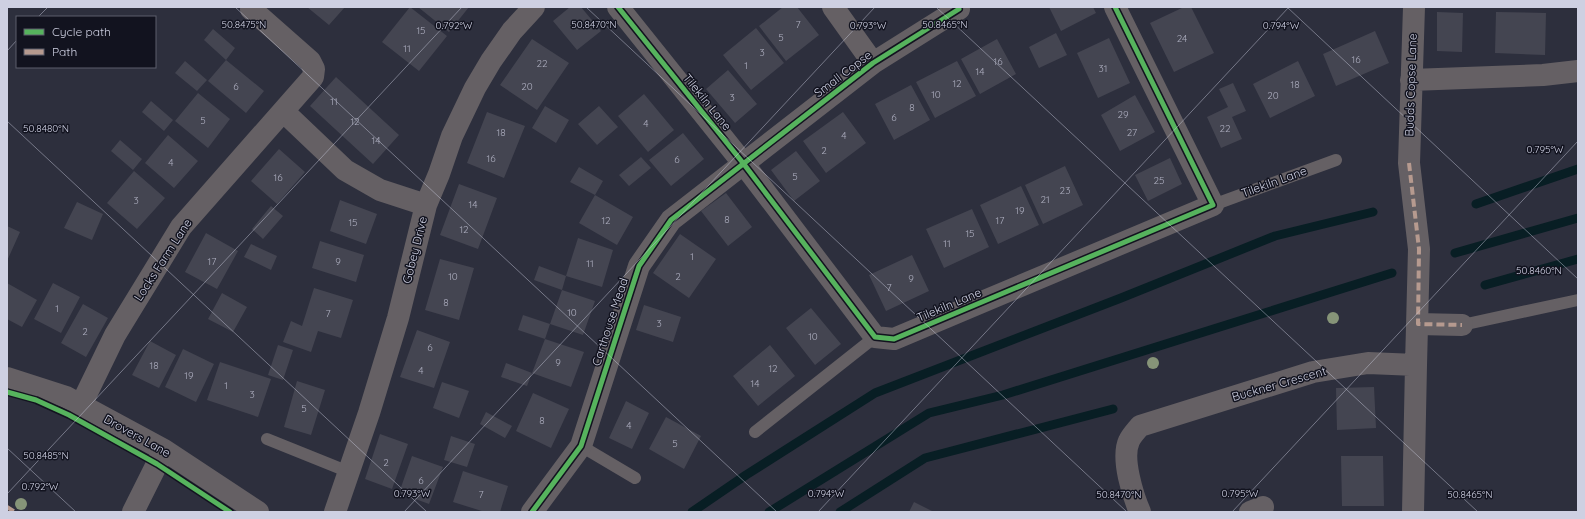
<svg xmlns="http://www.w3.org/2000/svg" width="1585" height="519" viewBox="0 0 1585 519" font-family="Quicksand,sans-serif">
  <rect width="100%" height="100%" fill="#2d2f3d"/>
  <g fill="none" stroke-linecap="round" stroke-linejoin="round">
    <!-- stream -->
    <path stroke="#081e24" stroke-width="9" d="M1476 204 1578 169
      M1455 253 1578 218
      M1485 285 1578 259
      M692 512 746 475 875 393 1121 298 1275 236 1373 212
      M769 512 929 413 1003 395 1392 273
      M840 512 925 458 1113 409"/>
  </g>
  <!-- building -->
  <path fill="#444551" d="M307 7H345L329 25Z
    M410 7 447 36 419 71 382 42Z
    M418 7H469L449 32Z
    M570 7H581L601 31 577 50 553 21Z
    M783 7H797L819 35 786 61 759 26Z
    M1049 7H1093L1096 13 1061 31Z
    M1184 7H1191L1214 53 1174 72 1150 23Z
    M1437 12 1463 13 1462 52 1437 51Z
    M1496 12 1546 13 1545 55 1495 53Z
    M756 28 784 63 751 90 723 55Z
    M213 29 235 48 226 60 204 40Z
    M1375 31 1389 63 1336 86 1323 54Z
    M1056 33 1067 55 1039 68 1029 47Z
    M1109 38 1130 83 1098 98 1077 53Z
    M532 39 569 63 537 110 500 85Z
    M997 39 1016 74 980 94 961 59Z
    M226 60 264 91 246 113 208 81Z
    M185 61 207 80 197 91 175 73Z
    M957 61 976 96 935 118 916 82Z
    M1298 61 1315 96 1270 118 1253 84Z
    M728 70 757 104 735 123 706 89Z
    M336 77 399 135 373 164 310 106Z
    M1233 83 1246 111 1232 117 1242 139 1221 148 1207 117 1228 107 1219 89Z
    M911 85 930 120 894 140 875 104Z
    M198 93 230 119 208 148 175 121Z
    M644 94 674 130 648 152 618 116Z
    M1135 95 1155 132 1120 151 1101 115Z
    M151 101 173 120 164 131 142 112Z
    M545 106 569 120 556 143 532 128Z
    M599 106 618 127 597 145 578 124Z
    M487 112 525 126 504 178 467 163Z
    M843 112 866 143 826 173 803 141Z
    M683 133 704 159 671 186 649 160Z
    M168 135 198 161 174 188 145 163Z
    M120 140 142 159 133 170 111 151Z
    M279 149 305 172 277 204 251 181Z
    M796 151 820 181 794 201 771 170Z
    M641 157 651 168 629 186 619 175Z
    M1170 158 1182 184 1148 201 1135 175Z
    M1065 166 1083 205 1043 224 1025 185Z
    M579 167 603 181 595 195 633 217 617 245 579 223 595 195 570 182Z
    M134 171 165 198 137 229 107 203Z
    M459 184 497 198 478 249 440 235Z
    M1021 186 1039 225 998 244 980 205Z
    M726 193 752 227 728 246 701 211Z
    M340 200 377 214 366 244 330 231Z
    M77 202 103 214 92 240 64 228Z
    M271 206 283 216 263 239 252 229Z
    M972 209 989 247 944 268 926 229Z
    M7 226 20 232 7 261Z
    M206 233 238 251 217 289 185 272Z
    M680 234 716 259 689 298 653 273Z
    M578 238 613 250 602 287 566 276Z
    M320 241 364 255 356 282 312 268Z
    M251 244 277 256 271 270 244 257Z
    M912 255 929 291 886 311 869 275Z
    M440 259 474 268 459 320 425 310Z
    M539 266 566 276 562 290 534 280Z
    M7 283 37 300 22 327 7 319Z
    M53 283 80 297 61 333 34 319Z
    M314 288 353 300 341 338 318 331 311 352 283 342 291 321 302 326Z
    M562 290 595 301 583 335 550 324 545 339 518 330 523 315 550 324Z
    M222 293 247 307 233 332 208 319Z
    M83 304 108 318 86 357 61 343Z
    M644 305 681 317 673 342 636 330Z
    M811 308 841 344 815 365 786 328Z
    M417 330 450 342 434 388 400 377Z
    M545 339 584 352 571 387 532 373 527 386 501 377 506 363 532 373Z
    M150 341 176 355 159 388 132 375Z
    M278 345 293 350 283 380 268 375Z
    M770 345 795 376 758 406 733 376Z
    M183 349 214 364 196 402 165 387Z
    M220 362 271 379 258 417 207 400Z
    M297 381 325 390 311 435 284 427Z
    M442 382 469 391 459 418 433 408Z
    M1374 387 1376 428 1337 430 1336 388Z
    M533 393 569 409 551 448 516 431Z
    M626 401 649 413 632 449 609 438Z
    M486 412 512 426 505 438 480 424Z
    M666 417 701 436 684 469 649 449Z
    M380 434 408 444 392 489 365 479Z
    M451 436 475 444 467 467 444 460Z
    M412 456 443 467 429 504 399 493Z
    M1341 456H1383L1384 506H1342Z
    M463 471 508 486 500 512H485L453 502Z
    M914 502 934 512H909Z"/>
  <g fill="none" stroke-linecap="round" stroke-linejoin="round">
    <!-- lane -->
    <path stroke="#656064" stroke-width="12" d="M1213 205 1336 160
      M1462 325 1578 300
      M755 432 875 337
      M267 439 349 472
      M581 446 635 478"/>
    <!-- street -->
    <path stroke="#656064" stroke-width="22" d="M618 7 743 163 875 337 894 339 1213 205 1115 7
      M833 7 873 63
      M1414 7 1409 163 1419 249 1416 365
      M1411 80 1543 75 1578 71
      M283 111 345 170 380 190 426 205
      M1418 324 1462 325
      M7 378 66 397 164 450 258 512
      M81 405 115 335 181 227 313 77 314 69 310 61 251 9
      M133 512 164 450
      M335 512 369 413 398 318 426 205 439 174 452 136 475 88 491 61 512 31 534 7
      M532 512 581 446 639 266 671 220 873 63 959 9
      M1140 512C1133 496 1121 458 1129 441 1131 436 1136 431 1140 426L1313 372 1368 363 1416 365 1413 512
      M1250 512 1263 507"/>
    <!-- quiet -->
    <path stroke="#b69a8f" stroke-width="4" stroke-dasharray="8 4" stroke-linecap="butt" d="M1409 163 1419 249 1418 324 1462 325
      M7 507 15 512"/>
    <defs>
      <path id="cycleway" d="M618 7 743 163 875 337 894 339 1213 205 1115 7
        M7 392 36 400 69 415 157 464 230 512
        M532 512 581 446 639 266 671 220 873 63 959 9"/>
    </defs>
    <!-- cycleway casing -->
    <use href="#cycleway" stroke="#12131f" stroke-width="8"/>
    <!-- cycleway -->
    <use href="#cycleway" stroke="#56b35d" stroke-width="5"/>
  </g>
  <!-- trees -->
  <g fill="#869478">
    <circle cx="1333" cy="318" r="6"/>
    <circle cx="1153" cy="363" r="6"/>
    <circle cx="21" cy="504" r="6"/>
  </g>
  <!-- ticks -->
  <path fill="none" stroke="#ced0e2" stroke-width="1" stroke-opacity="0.45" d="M235 7 777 512M586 7 1127 512M936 7 1478 512M1287 7 1578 279M38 17 48 7M7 51 17 40M7 121 427 512M7 448 76 512M7 494 462 7M404 512 875 7M818 512 1289 7M1232 512 1578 141"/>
  <g text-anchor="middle" stroke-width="3" stroke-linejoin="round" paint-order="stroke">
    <!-- number labels -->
    <g font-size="10" fill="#acadbe">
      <text x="798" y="28">7</text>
      <text x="421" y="34">15</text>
      <text x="781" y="41">5</text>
      <text x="1182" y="42">24</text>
      <text x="407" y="52">11</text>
      <text x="762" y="56">3</text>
      <text x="1356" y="63">16</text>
      <text x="998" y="65">16</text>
      <text x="542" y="67">22</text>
      <text x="746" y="69">1</text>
      <text x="1103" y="72">31</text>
      <text x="980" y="75">14</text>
      <text x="957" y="87">12</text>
      <text x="1295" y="88">18</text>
      <text x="236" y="90">6</text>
      <text x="527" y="90">20</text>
      <text x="936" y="98">10</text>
      <text x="1273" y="99">20</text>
      <text x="732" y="101">3</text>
      <text x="334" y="105">11</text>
      <text x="912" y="111">8</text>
      <text x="1123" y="118">29</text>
      <text x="894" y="121">6</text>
      <text x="203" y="124">5</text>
      <text x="355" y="125">12</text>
      <text x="646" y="127">4</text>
      <text x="1225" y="132">22</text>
      <text x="501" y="136">18</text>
      <text x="1132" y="136">27</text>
      <text x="844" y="139">4</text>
      <text x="376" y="144">14</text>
      <text x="824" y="154">2</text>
      <text x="491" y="162">16</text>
      <text x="677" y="163">6</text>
      <text x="171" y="166">4</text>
      <text x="795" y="180">5</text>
      <text x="278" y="181">16</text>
      <text x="1159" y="184">25</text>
      <text x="1065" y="194">23</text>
      <text x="1045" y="203">21</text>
      <text x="136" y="204">3</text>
      <text x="473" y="208">14</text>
      <text x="1020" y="214">19</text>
      <text x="727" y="223">8</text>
      <text x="606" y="224">12</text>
      <text x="1000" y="224">17</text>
      <text x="353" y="226">15</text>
      <text x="464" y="233">12</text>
      <text x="970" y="237">15</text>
      <text x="947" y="247">11</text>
      <text x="692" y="260">1</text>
      <text x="212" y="265">17</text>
      <text x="338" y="265">9</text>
      <text x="590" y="267">11</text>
      <text x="453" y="280">10</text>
      <text x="678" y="280">2</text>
      <text x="911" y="282">9</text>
      <text x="889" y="291">7</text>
      <text x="446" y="306">8</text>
      <text x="57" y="312">1</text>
      <text x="572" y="316">10</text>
      <text x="328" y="317">7</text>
      <text x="659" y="327">3</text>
      <text x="85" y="335">2</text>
      <text x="813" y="340">10</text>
      <text x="430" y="351">6</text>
      <text x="558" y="366">9</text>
      <text x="154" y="369">18</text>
      <text x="773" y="372">12</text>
      <text x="421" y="374">4</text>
      <text x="189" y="379">19</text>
      <text x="755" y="387">14</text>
      <text x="226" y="389">1</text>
      <text x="252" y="398">3</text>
      <text x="304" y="412">5</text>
      <text x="542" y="424">8</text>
      <text x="629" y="429">4</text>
      <text x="675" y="447">5</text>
      <text x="386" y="466">2</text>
      <text x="421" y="484">6</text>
      <text x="481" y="498">7</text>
    </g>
    <!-- street labels -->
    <g font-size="12" fill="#ced0e2" stroke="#12131f">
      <text transform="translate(843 74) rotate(-37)" y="4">Small Copse</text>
      <text transform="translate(1411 85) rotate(-88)" y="4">Budds Copse Lane</text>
      <text transform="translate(707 102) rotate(51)" y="4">Tilekiln Lane</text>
      <text transform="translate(1274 182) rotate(-20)" y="4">Tilekiln Lane</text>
      <text transform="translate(415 250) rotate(-76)" y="4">Gobey Drive</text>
      <text transform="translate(163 260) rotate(-57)" y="4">Locks Farm Lane</text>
      <text transform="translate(949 305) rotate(-23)" y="4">Tilekiln Lane</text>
      <text transform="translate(610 322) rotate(-72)" y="4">Carthouse Mead</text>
      <text transform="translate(1279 384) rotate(-16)" y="4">Buckner Crescent</text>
      <text transform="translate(137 436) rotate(29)" y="4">Drovers Lane</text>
    </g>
  </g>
  <g font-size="10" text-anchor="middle" fill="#ced0e2" stroke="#12131f" stroke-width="3" stroke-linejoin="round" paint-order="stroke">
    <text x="594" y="28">50.8470°N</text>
    <text x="244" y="28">50.8475°N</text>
    <text x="945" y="28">50.8465°N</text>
    <text x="454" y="29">0.792°W</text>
    <text x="868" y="29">0.793°W</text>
    <text x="1281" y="29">0.794°W</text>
    <text x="46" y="132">50.8480°N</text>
    <text x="1545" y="153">0.795°W</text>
    <text x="1539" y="274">50.8460°N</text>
    <text x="46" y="459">50.8485°N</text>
    <text x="40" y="490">0.792°W</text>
    <text x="412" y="497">0.793°W</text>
    <text x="826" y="497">0.794°W</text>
    <text x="1240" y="497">0.795°W</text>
    <text x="1119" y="498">50.8470°N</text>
    <text x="1470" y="498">50.8465°N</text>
  </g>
  <!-- border -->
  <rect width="1585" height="519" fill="none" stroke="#ced0e2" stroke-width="16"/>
  <!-- legend -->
  <rect x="16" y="16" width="140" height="52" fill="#12131f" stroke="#5d5f6d"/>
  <rect x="24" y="29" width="20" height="6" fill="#56b35d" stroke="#5d5f6d"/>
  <text x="52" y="36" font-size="12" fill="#ced0e2">Cycle path</text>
  <rect x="24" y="49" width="20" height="6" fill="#b69a8f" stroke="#5d5f6d"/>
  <text x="52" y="56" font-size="12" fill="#ced0e2">Path</text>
</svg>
